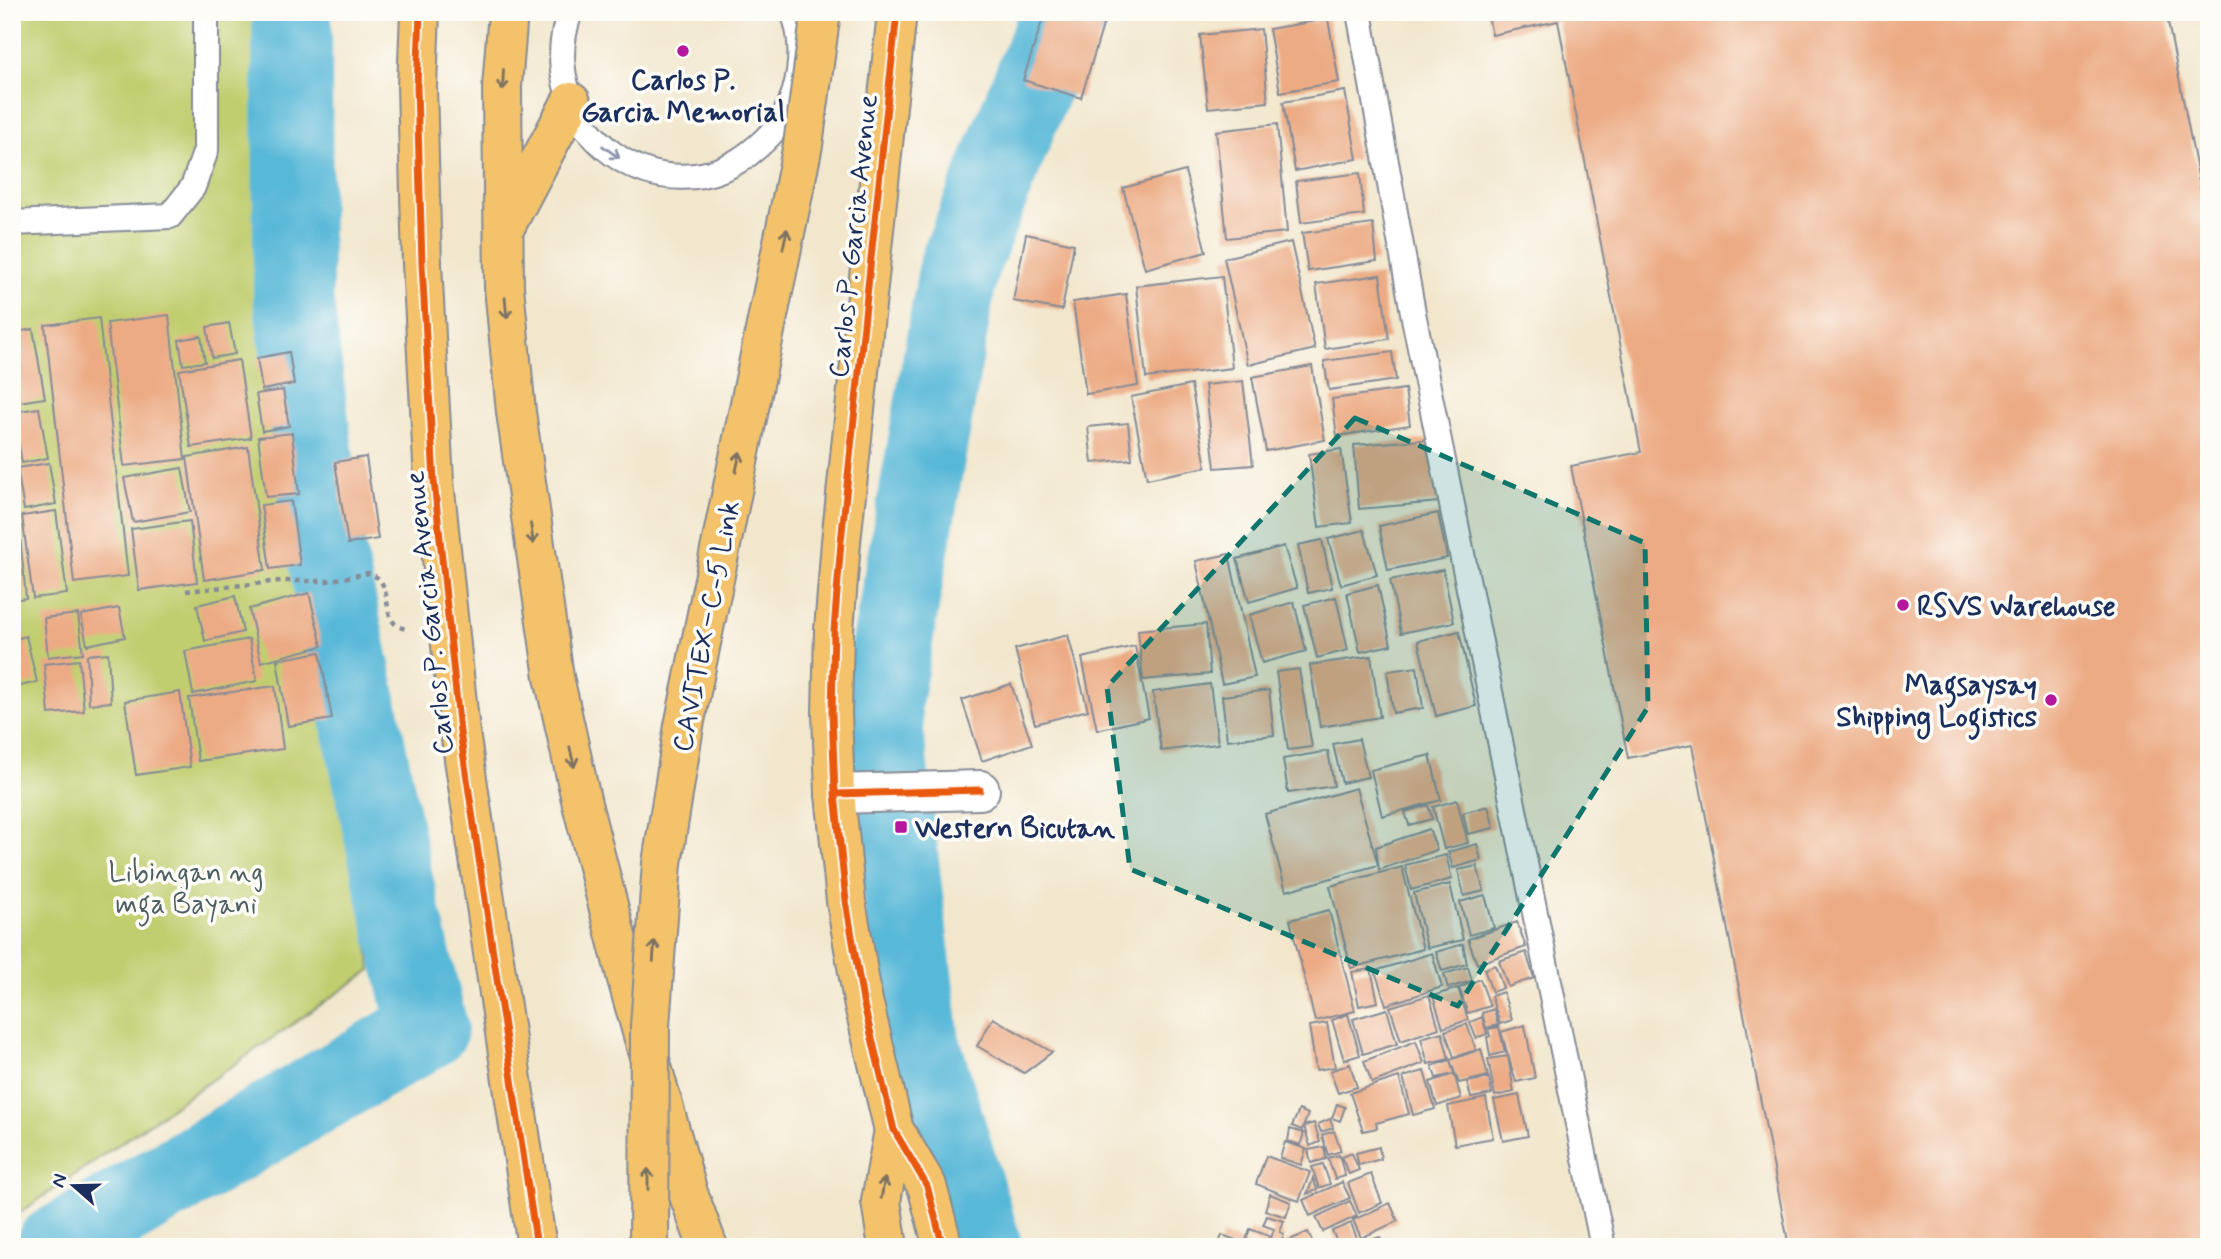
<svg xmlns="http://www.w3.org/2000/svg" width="2221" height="1259" viewBox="0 0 2221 1259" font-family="Mynerve,sans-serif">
  <rect width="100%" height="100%" fill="#fdfcf7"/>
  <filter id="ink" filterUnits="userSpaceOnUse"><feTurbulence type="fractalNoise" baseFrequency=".0143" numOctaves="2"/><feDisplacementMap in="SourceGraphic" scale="14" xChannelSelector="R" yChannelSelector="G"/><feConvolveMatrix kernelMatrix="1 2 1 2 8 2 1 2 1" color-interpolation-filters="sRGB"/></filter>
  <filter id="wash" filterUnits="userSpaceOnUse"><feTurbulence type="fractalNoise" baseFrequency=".00686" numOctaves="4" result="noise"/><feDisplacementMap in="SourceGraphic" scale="28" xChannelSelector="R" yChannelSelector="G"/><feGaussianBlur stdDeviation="1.57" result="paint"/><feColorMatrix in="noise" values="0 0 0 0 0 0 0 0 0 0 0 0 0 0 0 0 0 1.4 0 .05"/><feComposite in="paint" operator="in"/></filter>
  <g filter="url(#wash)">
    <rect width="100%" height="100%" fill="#f2e7cd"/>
    <!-- green -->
    <path fill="#c1ce70" stroke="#6e7e67" stroke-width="2" d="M12 12H276L275 249 371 970 12 1218Z"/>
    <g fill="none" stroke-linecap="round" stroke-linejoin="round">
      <!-- river -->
      <path stroke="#59b8d8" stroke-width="80" d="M55 1247 428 1029 395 889 325 546 293 297 292 12
        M982 1247 920 1043 881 707 959 266 1052 35 1069 12"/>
    </g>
    <g id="blocks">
      <!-- building -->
      <path fill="#ecab84" d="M1045 12H1107L1081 98 1023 80Z
        M1487 12H2166L2209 232V1247H1789L1692 745 1628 758 1571 466 1641 452 1558 21 1492 35Z
        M1328 19 1339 82 1280 92 1269 29Z
        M1261 29 1268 102 1208 108 1200 35Z
        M1345 91 1357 159 1295 171 1283 102Z
        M1277 124 1287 232 1227 238 1216 131Z
        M1185 171 1206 252 1145 269 1123 188Z
        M1360 173 1364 215 1301 223 1296 181Z
        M1373 224 1377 261 1308 271 1302 233Z
        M1026 234 1074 244 1062 310 1013 301Z
        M1291 242 1315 349 1248 365 1224 258Z
        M1380 275 1389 339 1325 349 1316 284Z
        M1222 276 1232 368 1146 378 1136 286Z
        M1126 294 1138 386 1086 394 1073 302Z
        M169 315 185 459 124 466 107 323Z
        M99 318 128 576 74 583 45 325Z
        M229 323 235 354 212 358 207 327Z
        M33 329 45 398 12 403V333Z
        M201 336 205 362 183 365 179 340Z
        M289 352 294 384 262 390 257 358Z
        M1392 352 1396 380 1329 390 1324 361Z
        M239 360 251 438 191 447 179 370Z
        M1312 366 1325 440 1266 451 1252 377Z
        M1243 381 1253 465 1215 468 1205 385Z
        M1191 385 1206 467 1147 479 1131 397Z
        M1405 389 1410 425 1337 436 1332 399Z
        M283 390 289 426 262 431 256 394Z
        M39 408 48 458 22 463 13 412Z
        M1128 423 1132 459 1092 463 1088 427Z
        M292 433 299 494 266 497 258 437Z
        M1434 439 1439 502 1359 509 1354 445Z
        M248 447 265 570 204 580 187 457Z
        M1341 449 1352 523 1319 527 1309 454Z
        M366 457 378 539 348 544 335 462Z
        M49 463 56 504 24 510 17 468Z
        M182 468 190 512 133 522 124 478Z
        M12 498 16 516 12 517Z
        M291 501 300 565 270 569 261 505Z
        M56 511 67 594 33 598 22 516Z
        M1438 513 1447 558 1388 570 1379 526Z
        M190 521 197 582 139 590 131 529Z
        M19 525 26 598 12 600V526Z
        M1364 530 1377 575 1341 585 1328 539Z
        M1322 540 1332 588 1308 593 1298 545Z
        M1284 546 1297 588 1249 602 1237 559Z
        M1229 554 1255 677 1222 684 1196 561Z
        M1443 570 1454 622 1401 633 1390 580Z
        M1378 585 1391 645 1360 652 1347 593Z
        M309 593 322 646 261 662 249 609Z
        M235 596 243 632 205 641 197 605Z
        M1336 597 1348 650 1317 658 1304 605Z
        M1294 602 1306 651 1262 663 1249 615Z
        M119 608 125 637 87 645 81 615Z
        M78 614 83 653 48 657 44 618Z
        M1206 624 1210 674 1143 680 1138 630Z
        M1459 631 1476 706 1436 716 1418 641Z
        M1068 635 1088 710 1035 724 1015 649Z
        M26 636 37 682 12 688V640Z
        M249 639 257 681 193 694 185 651Z
        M1135 646 1149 718 1097 730 1082 658Z
        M320 652 332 719 288 726 277 660Z
        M108 653 111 702 89 704 87 655Z
        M1371 656 1380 717 1320 727 1310 665Z
        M79 660 84 711 49 714 44 664Z
        M1417 667 1423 708 1393 713 1387 671Z
        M1299 669 1312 747 1288 750 1276 672Z
        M1011 684 1032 744 982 761 962 700Z
        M1210 684 1218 744 1161 751 1153 692Z
        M275 686 283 749 198 761 189 698Z
        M1269 690 1274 735 1227 740 1222 696Z
        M180 692 190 767 136 775 125 701Z
        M1359 739 1368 777 1342 783 1333 744Z
        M1328 751 1334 786 1288 793 1283 759Z
        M1430 755 1441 800 1382 816 1371 770Z
        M1356 788 1378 865 1286 891 1265 814Z
        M1457 800 1468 843 1444 849 1433 807Z
        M1428 805 1432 819 1409 825 1405 812Z
        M1488 806 1494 828 1468 834 1463 813Z
        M1429 829 1437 850 1379 870 1376 847Z
        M1477 844 1481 860 1453 868 1448 852Z
        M1446 855 1452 879 1411 890 1405 865Z
        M1477 866 1484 891 1464 896 1458 870Z
        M1402 867 1423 949 1351 968 1330 886Z
        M1450 884 1463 940 1427 948 1414 893Z
        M1485 895 1494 928 1469 935 1460 902Z
        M1329 910 1355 1011 1315 1021 1290 920Z
        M1517 922 1526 947 1477 964 1468 939Z
        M1463 944 1467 964 1442 971 1436 952Z
        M1526 952 1534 978 1508 987 1499 961Z
        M1432 953 1442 987 1386 1005 1375 971Z
        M1495 965 1503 988 1492 992 1484 969Z
        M1468 967 1472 981 1448 988 1444 974Z
        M1371 969 1378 1002 1359 1006 1352 972Z
        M1480 979 1490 1006 1468 1013 1459 988Z
        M1458 988 1468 1020 1443 1028 1433 996Z
        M1503 992 1512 1020 1500 1024 1491 996Z
        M1429 995 1439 1028 1401 1041 1390 1007Z
        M1387 1009 1397 1044 1363 1054 1353 1019Z
        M1494 1009 1498 1025 1486 1028 1482 1013Z
        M1348 1014 1360 1055 1344 1060 1332 1020Z
        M1482 1017 1487 1034 1476 1038 1470 1022Z
        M993 1018 1052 1052 1024 1073 977 1046Z
        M1327 1023 1335 1067 1316 1070 1309 1026Z
        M1467 1024 1476 1050 1454 1057 1445 1031Z
        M1525 1025 1535 1078 1516 1082 1501 1032Z
        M1499 1027 1505 1052 1490 1056 1487 1037 1490 1036 1488 1029Z
        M1442 1032 1449 1059 1428 1064 1421 1038Z
        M1416 1041 1424 1063 1372 1083 1364 1061Z
        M1481 1049 1488 1076 1459 1083 1450 1060Z
        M1508 1056 1514 1092 1495 1096 1488 1059Z
        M1450 1060 1454 1074 1436 1078 1432 1066Z
        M1350 1064 1357 1087 1338 1093 1330 1071Z
        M1424 1071 1435 1109 1413 1115 1403 1077Z
        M1454 1074 1461 1098 1437 1106 1430 1082Z
        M1399 1077 1409 1114 1376 1123 1377 1128 1363 1131 1350 1093Z
        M1489 1078 1492 1094 1471 1098 1467 1082Z
        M1519 1095 1528 1136 1503 1141 1494 1100Z
        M1486 1098 1493 1138 1455 1145 1448 1106Z
        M1337 1104 1345 1107 1340 1121 1332 1118Z
        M1299 1110 1308 1114 1302 1130 1292 1126Z
        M1330 1119 1333 1128 1321 1132 1318 1124Z
        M1314 1123 1320 1142 1310 1146 1304 1126Z
        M1290 1129 1304 1133 1300 1145 1288 1141Z
        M1334 1131 1341 1151 1328 1155 1322 1135Z
        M1285 1142 1306 1149 1301 1165 1280 1158Z
        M1324 1147 1326 1159 1311 1163 1308 1150Z
        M1379 1147 1381 1159 1359 1165 1356 1153Z
        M1352 1153 1359 1170 1349 1174 1341 1157Z
        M1339 1155 1345 1176 1335 1179 1328 1158Z
        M1266 1156 1310 1172 1299 1201 1256 1184Z
        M1323 1164 1330 1184 1319 1188 1312 1167Z
        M1371 1174 1382 1203 1359 1213 1348 1183Z
        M1313 1178 1317 1190 1307 1194 1310 1187Z
        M1342 1182 1350 1198 1310 1216 1303 1200Z
        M1270 1194 1291 1202 1286 1217 1265 1210Z
        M1350 1201 1357 1216 1323 1232 1316 1217Z
        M1390 1203 1398 1221 1361 1238 1353 1220Z
        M1267 1216 1284 1221 1280 1232 1284 1234 1280 1247H1268L1274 1229 1263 1225Z
        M1351 1223 1357 1239 1339 1246 1332 1231Z
        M1250 1229 1269 1236 1265 1247 1246 1240Z
        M1308 1232 1315 1247H1283L1281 1244Z
        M1222 1235 1252 1246V1247H1218Z
        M1380 1237 1383 1247H1352L1351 1246Z"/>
    </g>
  </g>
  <g filter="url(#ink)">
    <use href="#blocks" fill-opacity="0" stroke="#868b96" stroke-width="2"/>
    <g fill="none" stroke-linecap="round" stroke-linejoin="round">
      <defs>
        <path id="lane" d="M570 12C528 128 664 229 757 147 775 132 788 114 795 91 802 65 803 37 793 12
          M1359 12 1414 318 1603 1247
          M12 223 170 216 193 187 206 150V12"/>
        <path id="street" d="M835 794 980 790"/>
        <path id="primary" d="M420 12 417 87 422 264 434 481 460 732 537 1247
          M897 12 841 542 834 630 832 713 835 794 846 901 863 1001 894 1130 927 1186 943 1247"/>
        <path id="highway" d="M508 12 502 87 504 287 516 412 554 677 582 804 627 979 688 1193 708 1247
          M505 227 571 102
          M888 1247 881 1201 894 1130"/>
      </defs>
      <!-- lane casing -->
      <use href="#lane" stroke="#868b96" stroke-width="28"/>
      <!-- street casing -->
      <use href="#street" stroke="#868b96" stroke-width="42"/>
      <!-- primary casing -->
      <use href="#primary" stroke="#868b96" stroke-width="42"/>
      <!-- highway casing -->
      <use href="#highway" stroke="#868b96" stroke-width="42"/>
      <!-- path -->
      <path stroke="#868b96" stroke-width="4.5" stroke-dasharray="5 5" stroke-linecap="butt" d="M186 591 281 581H326L369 573C372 575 376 576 379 579 393 595 380 625 407 629"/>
      <!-- lane -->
      <use href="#lane" stroke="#fff" stroke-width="24"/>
      <!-- street -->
      <use href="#street" stroke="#fff" stroke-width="38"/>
      <!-- primary -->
      <use href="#primary" stroke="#f3c26a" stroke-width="38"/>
      <!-- highway -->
      <use href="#highway" stroke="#f3c26a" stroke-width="38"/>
      <defs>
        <path id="highway-bridge" d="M649 1247 650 1026 662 863 684 726 803 145 821 12"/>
      </defs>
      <!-- highway-bridge casing -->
      <use href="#highway-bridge" stroke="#868b96" stroke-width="42" stroke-linecap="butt"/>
      <!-- highway-bridge -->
      <use href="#highway-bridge" stroke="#f3c26a" stroke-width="38"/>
      <defs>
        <path id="cycleway" d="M420 12 417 87 422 264 434 481 460 732 537 1247
          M897 12 841 542 834 630 832 713 835 794 846 901 863 1001 894 1130 927 1186 943 1247
          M835 794 980 790"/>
      </defs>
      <!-- cycleway casing -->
      <use href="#cycleway" stroke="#fdfcf7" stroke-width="11"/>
      <!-- cycleway -->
      <use href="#cycleway" stroke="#e8590c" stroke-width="7"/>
    </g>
    <!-- one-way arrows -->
    <defs><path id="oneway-shaft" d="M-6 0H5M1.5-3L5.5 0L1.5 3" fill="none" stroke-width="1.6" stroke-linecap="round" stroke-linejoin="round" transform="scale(1.75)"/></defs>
    <g stroke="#7c7163">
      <use href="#oneway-shaft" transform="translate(503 80) rotate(93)"/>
      <use href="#oneway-shaft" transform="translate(785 239) rotate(-78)"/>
      <use href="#oneway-shaft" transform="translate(506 308) rotate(85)"/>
      <use href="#oneway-shaft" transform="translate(738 462) rotate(-78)"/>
      <use href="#oneway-shaft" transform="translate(532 534) rotate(82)"/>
      <use href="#oneway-shaft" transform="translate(572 757) rotate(77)"/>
      <use href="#oneway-shaft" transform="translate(654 951) rotate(-86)"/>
      <use href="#oneway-shaft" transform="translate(648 1179) rotate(-90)"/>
      <use href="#oneway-shaft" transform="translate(883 1188) rotate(-80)"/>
    </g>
    <use stroke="#8d97ae" href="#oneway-shaft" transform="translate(611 152) rotate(36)"/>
  </g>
  <!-- marked area -->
  <path fill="#0f766e" fill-opacity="0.2" stroke="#0f766e" stroke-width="5" stroke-dasharray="14 9" stroke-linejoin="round" d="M1355 418 1645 543 1648 707 1458 1006 1130 869 1107 687Z"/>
  <!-- markers -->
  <g fill="#b5179e" stroke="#fdfcf7" stroke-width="2.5">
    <circle cx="683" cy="51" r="7"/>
    <circle cx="1903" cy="605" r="7"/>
    <circle cx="2051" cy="700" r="7"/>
    <rect x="894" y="820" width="14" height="14" rx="3.5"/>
  </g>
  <g text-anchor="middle" stroke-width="7" stroke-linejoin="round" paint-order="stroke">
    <!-- poi labels -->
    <g font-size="28" font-weight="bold" fill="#1b2f5e" stroke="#fdfcf7" text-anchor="start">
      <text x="683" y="89" text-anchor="middle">Carlos P.<tspan x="683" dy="32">Garcia Memorial</tspan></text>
      <text x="1917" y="615">RSVS Warehouse</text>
      <text x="2037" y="694" text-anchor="end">Magsaysay<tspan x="2037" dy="32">Shipping Logistics</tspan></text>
      <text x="915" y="837">Western Bicutan</text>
    </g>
    <!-- street labels -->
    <g font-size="28" fill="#1b2f5e" stroke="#fdfcf7">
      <text transform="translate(852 236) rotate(-84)" y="10">Carlos P. Garcia Avenue</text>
      <text transform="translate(428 613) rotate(-96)" y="10">Carlos P. Garcia Avenue</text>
      <text transform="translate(705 626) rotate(-79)" y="10">CAVITEX–C-5 Link</text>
    </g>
    <!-- park labels -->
    <g font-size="28" fill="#4d5f63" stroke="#fdfcf7">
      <text x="186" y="881">Libingan ng<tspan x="186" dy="32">mga Bayani</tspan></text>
    </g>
  </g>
  <!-- margin -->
  <rect width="2221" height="1259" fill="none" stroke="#fdfcf7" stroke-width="42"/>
  <!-- north arrow -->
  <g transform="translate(74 1186) rotate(290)" stroke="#fdfcf7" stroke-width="5" paint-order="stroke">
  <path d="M0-5L12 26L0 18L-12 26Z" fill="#1b2f5e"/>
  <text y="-10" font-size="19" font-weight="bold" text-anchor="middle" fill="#1b2f5e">N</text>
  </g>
</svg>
